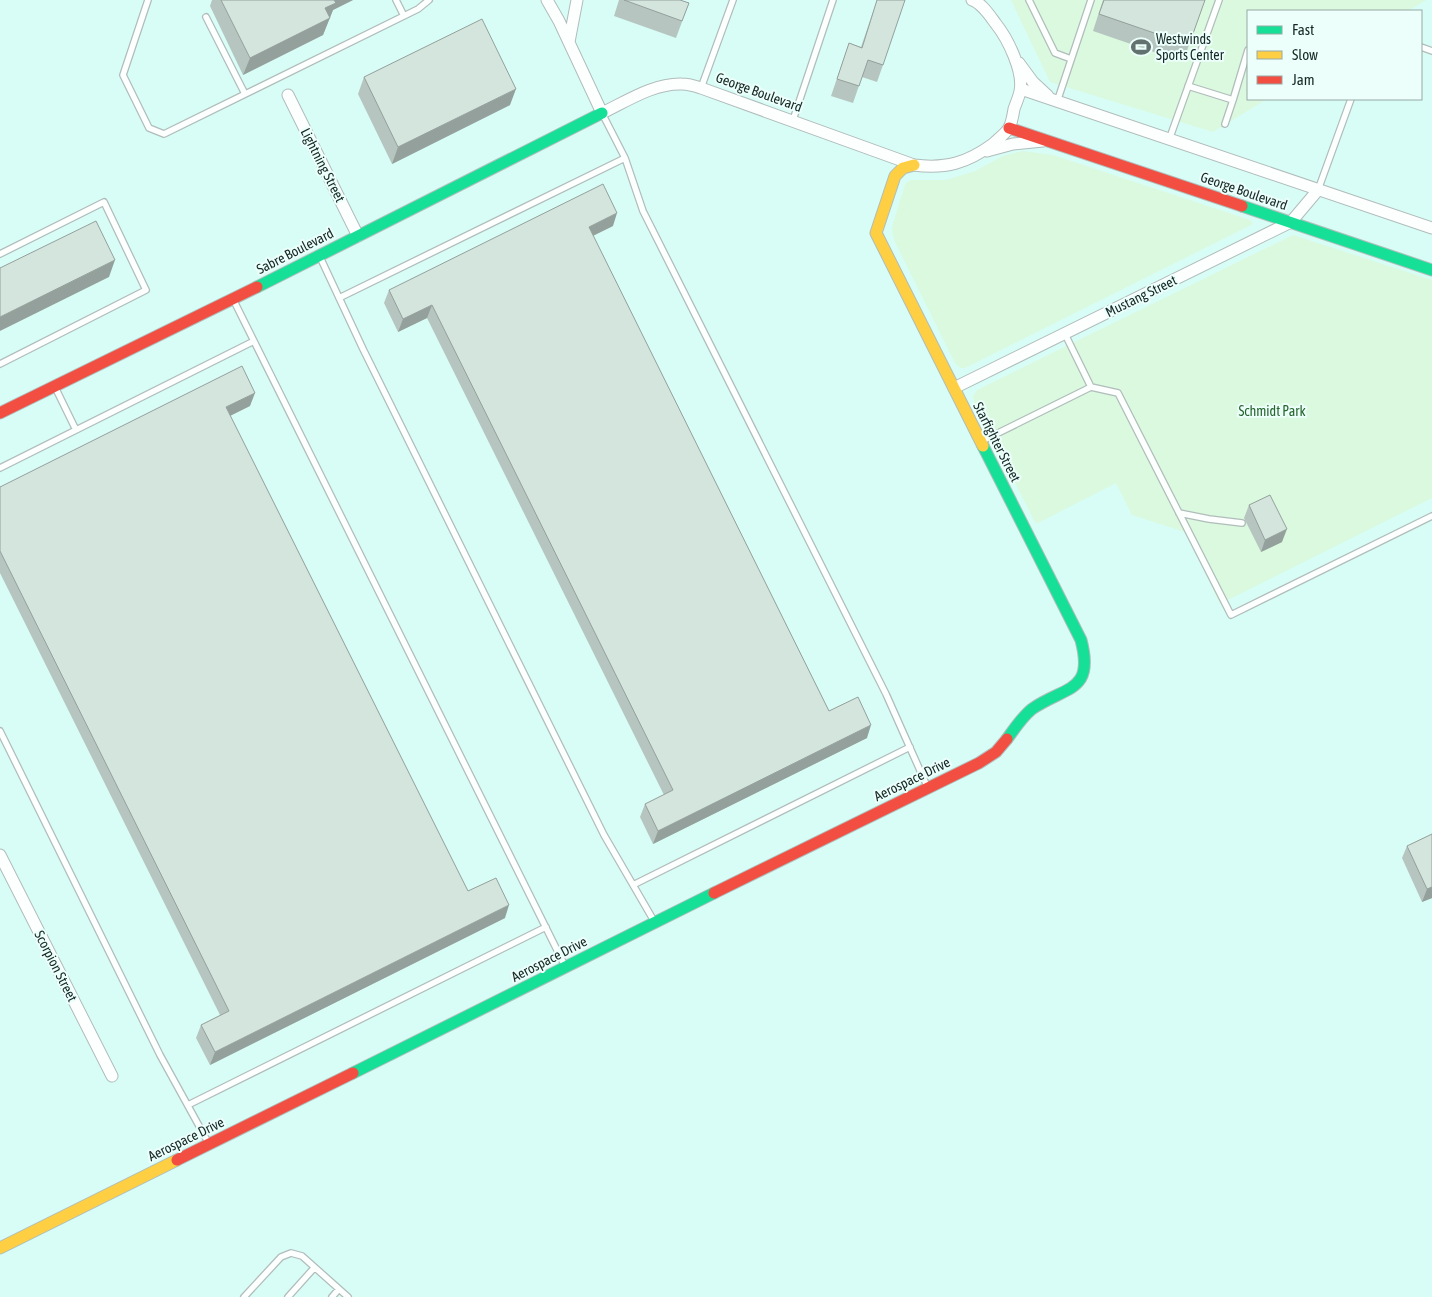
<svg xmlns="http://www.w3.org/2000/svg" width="1432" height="1297" viewBox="0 0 1432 1297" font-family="'Asap Condensed',sans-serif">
  <rect width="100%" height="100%" fill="#f0fbf8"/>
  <!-- built -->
  <path fill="#d8fdf6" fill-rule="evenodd" d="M0 0H1432V1297H0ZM1248 11H1421V99H1248Z"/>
  <!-- green -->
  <path fill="#daf9de" d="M1011 0H1426L1408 11H1248V99H1267L1213 132 1050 82Z
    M1023 151 1053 155 1250 220 1253 224 965 368H960L955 363 894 240 892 229 893 223 905 185 907 182 911 180H946L975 171 1003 156Z
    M1293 235 1432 280V498L1220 604 1185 532 1132 515 1116 483 1036 524 974 402 973 396 977 390Z"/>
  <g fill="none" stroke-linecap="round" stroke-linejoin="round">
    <defs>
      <path id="lane" d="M148 0 123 75 149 128 164 134 418 9 429 0
        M396 0 404 16
        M1029 0 1055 53 1071 59
        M206 17 245 94
        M1421 47 1432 51
        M1188 86 1233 100 1225 124
        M701 88 733 0
        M1233 100 1248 50
        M1057 102 1091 0
        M603 115 625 158 643 211 886 694 927 786
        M793 120 833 0
        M1169 140 1219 0
        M1318 190 1351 99
        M0 254 104 202 146 290 0 364
        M320 257 363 349 604 835 654 921
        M339 298 625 158
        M234 301 565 966
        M1065 334 1091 387
        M55 387 76 430
        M982 441 1091 387 1118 393 1231 615 1432 516
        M0 468 254 341
        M1179 513 1209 519 1242 523
        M0 731 160 1055 209 1144
        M633 885 910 747
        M188 1105 546 927
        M244 1297 281 1257 291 1253 302 1256 348 1297
        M288 1297 314 1268
        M332 1297 339 1289"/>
      <path id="street" d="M547 0 559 21 602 113C627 101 654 83 682 84 688 84 695 86 701 88L914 165C946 169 967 163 993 144 998 139 1005 134 1009 128 1012 122 1013 115 1014 109 1016 103 1019 97 1020 91 1024 72 1008 39 996 24 990 16 982 3 972 0
        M569 42 577 0
        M1019 63 1033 82 1048 96
        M1021 89 1432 228
        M288 95 358 236
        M987 151 1013 144 1043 141
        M954 388 1291 222 1318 190
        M0 855 112 1076"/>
      <path id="fast" d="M1242 206 1432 270
        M257 287 602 113
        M983 446 1081 640C1095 693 1065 686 1032 709 1022 717 1015 728 1007 739
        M353 1073 714 893"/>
      <path id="slow" d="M914 165 903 168 895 176 876 233 983 446
        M0 1248 177 1160"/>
      <path id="jam" d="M1009 128 1242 206
        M0 413 257 287
        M714 893 979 763 996 752 1007 739
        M177 1160 353 1073"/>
    </defs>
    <!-- lane casing -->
    <use href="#lane" stroke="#b0bdbb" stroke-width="8"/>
    <!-- street casing -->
    <use href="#street" stroke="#b0bdbb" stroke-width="13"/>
    <!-- fast casing -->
    <use href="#fast" stroke="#b0bdbb" stroke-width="13"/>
    <!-- slow casing -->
    <use href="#slow" stroke="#b0bdbb" stroke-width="13"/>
    <!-- jam casing -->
    <use href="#jam" stroke="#b0bdbb" stroke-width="13"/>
    <!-- lane -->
    <use href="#lane" stroke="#fdfefe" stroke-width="5.5"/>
    <!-- street -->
    <use href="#street" stroke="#fdfefe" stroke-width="11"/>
    <!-- fast -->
    <use href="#fast" stroke="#16e098" stroke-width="11"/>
    <!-- slow -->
    <use href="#slow" stroke="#ffcf43" stroke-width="11"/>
    <!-- jam -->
    <use href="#jam" stroke="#f24e42" stroke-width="11"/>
  </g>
  <!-- wall -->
  <path fill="#b6c5bf" d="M212 0H353L333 10 323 35 243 75 210 6Z
    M619 0H680L689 3 676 38 614 16Z
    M877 0 883 65 877 82 862 77 853 103 831 96 849 43 861 47Z
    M1103 0 1189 45 1183 62 1093 31Z
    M364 77 510 105 392 164 358 94Z
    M613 226 593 236 829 711 867 738 653 844 640 817 645 804 664 795 427 318 398 332 384 303 389 290Z
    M250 406 230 415 468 891 505 918 210 1065 196 1038 201 1025 220 1015 0 573V487Z
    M1249 505 1282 542 1261 552 1244 518Z
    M1432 834V898L1422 902 1402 858 1407 846Z"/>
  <!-- shaded-wall -->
  <path fill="#94a09b" d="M331 0H353L333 10 323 35 243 75 250 58 325 8Z
    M516 89 510 105 392 164 398 147Z
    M617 213 613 226 584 240 589 227Z
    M115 260 109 277 0 331V317Z
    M432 305 427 318 398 332 403 319Z
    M255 393 250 406 222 420 226 407Z
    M1287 529 1282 542 1261 552 1265 540Z
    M871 725 867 738 653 844 658 831Z
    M1432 887V898L1422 902 1427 889Z
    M509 905 505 918 210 1065 215 1052Z"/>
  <!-- building -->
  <path fill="#d4e5de" stroke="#94a09b" d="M221 0H334L336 3 325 8 330 18 250 58Z
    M624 0H680L689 3 682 21Z
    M877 0H905L883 65 868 60 859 86 837 79 849 43 862 48Z
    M1104 0H1205L1189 45 1099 14Z
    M482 19 516 89 398 147 364 77Z
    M603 184 617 213 589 227 829 711 858 697 871 725 658 831 645 804 673 790 432 305 403 319 389 290Z
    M96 221 115 260 0 317V268Z
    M242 366 255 393 226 407 468 891 496 878 509 905 215 1052 201 1025 229 1011 0 551V487Z
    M1270 495 1287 529 1265 540 1249 505Z
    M1432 834V887L1427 889 1407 846Z"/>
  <!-- icons -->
  <defs>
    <symbol id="stadium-bare" viewBox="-9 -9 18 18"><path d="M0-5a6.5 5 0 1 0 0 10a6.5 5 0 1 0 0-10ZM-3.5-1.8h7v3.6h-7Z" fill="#62726f" stroke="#ecfffb" stroke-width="2.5" paint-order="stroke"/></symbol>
  </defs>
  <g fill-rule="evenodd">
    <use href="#stadium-bare" x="1127" y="33" width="28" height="28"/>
  </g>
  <g text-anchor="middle" stroke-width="4" stroke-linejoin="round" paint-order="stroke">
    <!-- poi labels -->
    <g font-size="14" fill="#162825" stroke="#ecfffb" text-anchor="start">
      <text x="1156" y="44">Westwinds<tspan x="1156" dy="16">Sports Center</tspan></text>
    </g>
    <!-- street labels -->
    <g font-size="14" fill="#162825" stroke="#ecfffb">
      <text transform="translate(759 92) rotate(20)" y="5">George Boulevard</text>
      <text transform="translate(323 165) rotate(63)" y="5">Lightning Street</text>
      <text transform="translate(1244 191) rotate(19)" y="5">George Boulevard</text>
      <text transform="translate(295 251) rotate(-27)" y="5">Sabre Boulevard</text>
      <text transform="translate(1141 296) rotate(-26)" y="5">Mustang Street</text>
      <text transform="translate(997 442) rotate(63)" y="5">Starfighter Street</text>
      <text transform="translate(912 779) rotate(-26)" y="5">Aerospace Drive</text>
      <text transform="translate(549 959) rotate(-27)" y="5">Aerospace Drive</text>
      <text transform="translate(56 966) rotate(63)" y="5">Scorpion Street</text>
      <text transform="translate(186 1139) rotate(-26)" y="5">Aerospace Drive</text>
    </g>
    <!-- park labels -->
    <g font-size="14" fill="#26652c" stroke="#ecfffb">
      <text x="1272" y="416">Schmidt Park</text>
    </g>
  </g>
  <!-- legend -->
  <rect x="1247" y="10" width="175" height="90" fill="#ecfffb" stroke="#96a9a5"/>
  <rect x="1257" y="26" width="25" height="8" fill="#16e098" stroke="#96a9a5"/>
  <text x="1292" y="35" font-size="15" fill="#162825">Fast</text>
  <rect x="1257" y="51" width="25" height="8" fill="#ffcf43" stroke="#96a9a5"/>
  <text x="1292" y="60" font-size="15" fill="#162825">Slow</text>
  <rect x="1257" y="76" width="25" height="8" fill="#f24e42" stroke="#96a9a5"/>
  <text x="1292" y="85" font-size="15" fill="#162825">Jam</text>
</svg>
